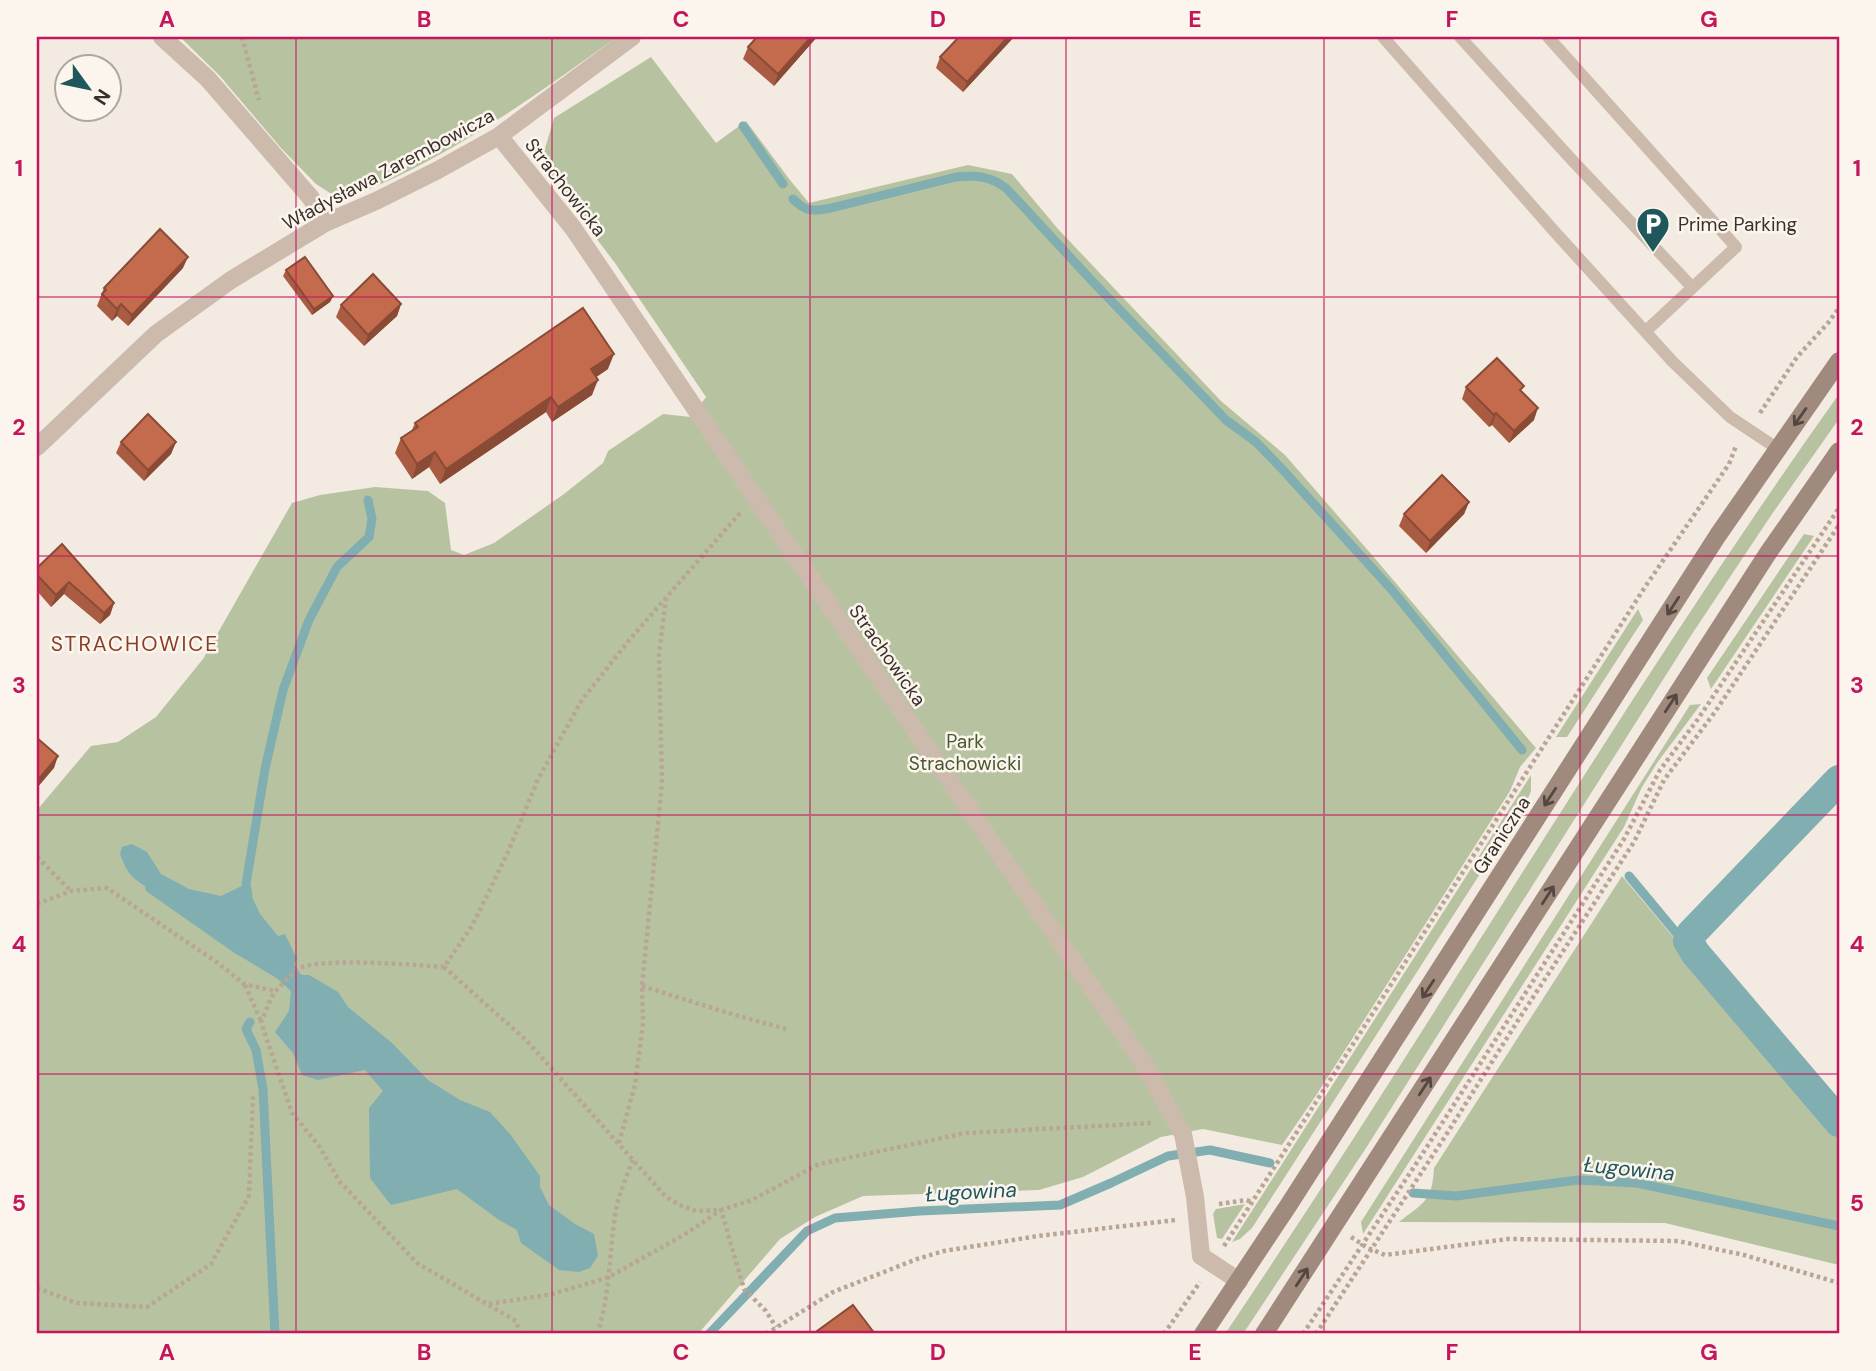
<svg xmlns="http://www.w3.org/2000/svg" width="1876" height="1371" viewBox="0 0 1876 1371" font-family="'DM Sans',sans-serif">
  <rect width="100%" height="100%" fill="#f3ebe1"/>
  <!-- green -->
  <path fill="#b7c3a0" d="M180 37H617C532 98 445 161 347 198L330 193 316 184 281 148 219 75Z
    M651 57 716 143 746 121 790 180 809 203 968 165 1012 174 1058 229 1221 401 1285 455 1372 555 1536 748 1520 767 1510 791 1317 1094 1282 1145 1203 1129 1161 1137 1083 1177 1039 1190 863 1196 815 1217 780 1239 698 1334H37V810L91 746 118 742 156 717 203 659 292 503 320 495 375 487 428 491 445 503 451 550 464 555 494 543 564 494 603 463 608 451 663 414 691 417 706 397 615 263 551 179 544 152 554 118Z
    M1839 394V419L1772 514 1692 634 1366 1148 1243 1334H1225C1434 1024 1622 699 1839 394Z
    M1804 534 1814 536 1711 689 1707 678Z
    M1638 609 1643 620 1567 737H1556Z
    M1701 704 1657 763 1642 787 1624 827 1363 1234 1361 1222 1690 705Z
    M1531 775V791L1527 801 1252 1228 1240 1239 1232 1242Z
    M1622 876 1839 1135V1265L1665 1223 1399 1222C1424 1202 1432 1202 1434 1168Z
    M1245 1204 1222 1239 1217 1238 1213 1214 1216 1209Z"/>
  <!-- water -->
  <path fill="#80aeb1" d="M132 844 147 852 161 874 189 889 221 896 246 884 260 914 278 936 285 934 297 959 294 964 301 975H309L338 992 348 1007 392 1043 428 1080 460 1100 490 1112 510 1134 540 1176V1187L549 1205 575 1224 594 1234 598 1256 590 1268 579 1272 559 1270 521 1243 517 1230 499 1220 457 1189 391 1205 370 1178 369 1108 383 1091 365 1070 318 1080 302 1075 293 1053 275 1032 289 1011 291 991 278 979 233 952 146 891 145 886C130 877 126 870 120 854L122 847Z"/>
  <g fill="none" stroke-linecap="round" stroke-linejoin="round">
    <!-- stream -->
    <path stroke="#80aeb1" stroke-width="9" d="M743 126 783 184
      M793 199C807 213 813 211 831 208L956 177C976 175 991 176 1007 189L1093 282 1226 420 1256 442 1283 470 1392 590 1522 750
      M1629 876 1678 935 1688 941
      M248 895 246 884 265 769 283 690 309 620 337 567 369 537 372 519 368 500
      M250 1022 246 1029 256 1050 263 1089 275 1334
      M1413 1193 1456 1196 1578 1180 1637 1183 1839 1226
      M709 1334 807 1231 835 1218 920 1211 1060 1205 1111 1183 1168 1156 1210 1150 1270 1163"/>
    <!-- canal -->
    <path stroke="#80aeb1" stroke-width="30" d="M1839 780 1691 934 1688 941 1696 954 1839 1122"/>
    <!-- path -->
    <path stroke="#b8a596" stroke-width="4.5" stroke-dasharray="3.5 3.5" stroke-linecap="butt" d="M242 37 259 100
      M1760 413 1797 357 1828 323 1839 308
      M740 513 630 639 582 700 538 779 509 850 472 926 444 967 527 1041 666 1197 680 1205 696 1211 721 1210 752 1200 819 1164 966 1133 1153 1123
      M37 857 71 891
      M37 904 71 891 107 888 218 963 244 984 275 991
      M444 967C419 965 316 957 298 969 293 973 279 987 275 992 269 1000 266 1012 261 1022L292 1113 319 1146 340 1182 417 1263 516 1321 520 1334
      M245 985 261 1021
      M642 986 728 1013 786 1029
      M619 1143 635 1085 643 1023 642 986 662 783 659 654 666 598
      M1219 1204 1246 1200 1252 1202
      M1351 1237 1368 1248 1385 1255 1508 1239 1678 1241 1744 1255 1839 1283
      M1224 1246 1645 587 1729 464 1736 446
      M37 1288 77 1303 147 1307 211 1264 249 1196 253 1095
      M489 1304 553 1294 609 1277 687 1233 721 1210 744 1289 766 1311 776 1327
      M597 1334C610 1297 609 1255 615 1216 617 1197 627 1177 633 1159
      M766 1334 833 1292 917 1259 944 1251 1038 1236 1176 1220
      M1164 1334 1200 1282
      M1303 1334 1414 1167 1624 839 1660 770 1698 719 1839 508
      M1316 1334 1446 1135 1517 1022 1634 842 1664 780 1715 712 1839 525"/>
    <!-- lane -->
    <path stroke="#ccbbac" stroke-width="12" d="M1383 37 1554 231 1672 361 1730 417 1778 449
      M1460 37 1572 160 1692 287
      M1548 37 1736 247 1646 331"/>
    <!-- street -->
    <path stroke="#ccbbac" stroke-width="18" d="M162 37 208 79 311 198 325 223
      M499 136 573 228 755 497 1144 1064 1183 1134 1195 1197 1201 1256 1239 1281
      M37 447 156 334 231 280 325 223 376 201 438 170 499 136 632 37"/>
    <!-- secondary -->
    <path stroke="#a08a7d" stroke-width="18" d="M1203 1334 1288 1206 1718 535 1839 361
      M1264 1334 1768 553 1839 451"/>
  </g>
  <!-- wall -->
  <path fill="#a95c42" d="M817 37 774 86 743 59 748 47Z
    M1014 37 963 92 936 68 940 57Z
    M183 268 128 326 117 316 112 321 97 306 104 288Z
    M286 270 333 296 330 302 312 315 283 276Z
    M401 304 397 316 364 346 336 317 341 305Z
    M608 369 596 377 592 395 552 422 546 412 440 484 429 467 412 479 395 453 401 438 412 430 415 423Z
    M1466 387 1522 392 1534 420 1509 443 1492 425 1489 427 1462 399Z
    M121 442H176L171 454 144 481 116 453Z
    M1469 502 1464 514 1426 553 1399 526 1404 514Z
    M37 568 114 603 110 615 100 624 64 594 51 607 37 591Z"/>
  <!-- shaded-wall -->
  <path fill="#8a4b36" d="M811 37H817L774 86 778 74Z
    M1008 37H1014L963 92 967 82Z
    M188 257 183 268 128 326 132 315Z
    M333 296 330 302 312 315 314 309Z
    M121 304 117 316 112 321 117 309Z
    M401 304 397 316 364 346 368 335Z
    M614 354 608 369 586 384 591 369Z
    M598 380 592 395 552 422 558 407Z
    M551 397 546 412 440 484 446 469Z
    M1538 408 1534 420 1509 443 1514 431Z
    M1496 413 1492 425 1489 427 1494 415Z
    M176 442 171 454 144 481 148 470Z
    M435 452 429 467 412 479 417 464Z
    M1469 502 1464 514 1426 553 1430 541Z
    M69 582 64 594 51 607 56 595Z
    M114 603 110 615 100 624 104 613Z
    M58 756 54 768 37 788V781Z"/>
  <!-- building -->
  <path fill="#c56b4d" stroke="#8a4b36" stroke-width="2" d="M757 37H811L778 74 748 47Z
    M959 37H1008L967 82 940 57Z
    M160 229 188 257 132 315 121 304 117 309 102 294 106 290 104 288Z
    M305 257 333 296 314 309 286 270Z
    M373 274 401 304 368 335 341 305Z
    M583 308 614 354 591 369 598 380 558 407 551 397 446 469 435 452 417 464 401 438 418 427 415 423Z
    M1497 358 1524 386 1520 390 1538 408 1514 431 1496 413 1494 415 1466 387Z
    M148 414 176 442 148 470 121 442Z
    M1442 475 1469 502 1430 541 1404 514Z
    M62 544 114 603 104 613 69 582 56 595 37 575V568Z
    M37 738 58 756 37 781Z
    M853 1305 875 1334H813Z"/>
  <!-- one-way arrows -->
  <defs><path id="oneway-shaft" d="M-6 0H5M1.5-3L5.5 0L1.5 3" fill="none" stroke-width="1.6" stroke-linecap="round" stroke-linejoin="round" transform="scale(1.75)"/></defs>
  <g stroke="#544640">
    <use href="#oneway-shaft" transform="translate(1800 417) rotate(125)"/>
    <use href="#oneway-shaft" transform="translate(1673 606) rotate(123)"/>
    <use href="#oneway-shaft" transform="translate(1671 703) rotate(-57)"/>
    <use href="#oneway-shaft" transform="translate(1550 797) rotate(123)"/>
    <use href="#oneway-shaft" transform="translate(1548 895) rotate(-57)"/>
    <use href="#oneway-shaft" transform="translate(1428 989) rotate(123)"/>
    <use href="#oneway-shaft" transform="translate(1425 1086) rotate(-57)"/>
    <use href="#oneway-shaft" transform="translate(1302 1277) rotate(-57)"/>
  </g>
  <!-- grid -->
  <path fill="none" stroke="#c2185b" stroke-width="2" stroke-opacity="0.55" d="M296 37V1334M552 37V1334M810 37V1334M1066 37V1334M1324 37V1334M1580 37V1334M37 297H1839M37 556H1839M37 815H1839M37 1074H1839"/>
  <!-- icons -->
  <defs>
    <symbol id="parking-pin" viewBox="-11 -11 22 30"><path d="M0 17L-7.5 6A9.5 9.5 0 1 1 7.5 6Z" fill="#20575c" stroke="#fbf5ee"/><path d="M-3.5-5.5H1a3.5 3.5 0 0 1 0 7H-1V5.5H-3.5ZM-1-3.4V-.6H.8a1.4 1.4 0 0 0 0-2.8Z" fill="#fff"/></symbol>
  </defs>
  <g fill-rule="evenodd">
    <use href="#parking-pin" x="1634" y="205" width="38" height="52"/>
  </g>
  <g text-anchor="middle" stroke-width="5" stroke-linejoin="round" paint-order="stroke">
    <!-- street labels -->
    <g font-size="19" fill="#3a302b" stroke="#fbf5ee">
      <text transform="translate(388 169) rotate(-28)" y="7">Władysława Zarembowicza</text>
      <text transform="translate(566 187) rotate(52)" y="7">Strachowicka</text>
      <text transform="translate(888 655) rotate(55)" y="7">Strachowicka</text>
      <text transform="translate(1501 835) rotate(-57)" y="7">Graniczna</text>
    </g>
    <!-- poi labels -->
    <g font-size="19" fill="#3a302b" stroke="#fbf5ee" text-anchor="start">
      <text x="1678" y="231">Prime Parking</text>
    </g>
    <!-- park labels -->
    <g font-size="19" fill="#49592f" stroke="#fbf5ee">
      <text x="965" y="748">Park<tspan x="965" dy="22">Strachowicki</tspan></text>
    </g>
    <!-- neighbourhood labels -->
    <g font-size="21" letter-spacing="2" fill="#893d24" stroke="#fbf5ee">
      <text x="135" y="651">STRACHOWICE</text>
    </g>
    <!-- water labels -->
    <g font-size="21" font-style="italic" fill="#20575c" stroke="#fbf5ee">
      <text transform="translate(1629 1169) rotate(6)" y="7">Ługowina</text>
      <text transform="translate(971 1192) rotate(-3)" y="7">Ługowina</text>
    </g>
  </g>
  <!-- border -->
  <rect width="1876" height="1371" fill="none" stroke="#fbf5ee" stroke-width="77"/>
  <!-- north arrow -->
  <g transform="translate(88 88) rotate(123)"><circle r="33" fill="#fbf5ee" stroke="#aea6a0" stroke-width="2"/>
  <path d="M0-5L12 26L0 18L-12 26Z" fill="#20575c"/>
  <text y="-10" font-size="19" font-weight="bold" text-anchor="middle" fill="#3a302b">N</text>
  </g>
  <rect x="38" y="38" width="1800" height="1294" fill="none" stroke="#c2185b" stroke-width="2.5"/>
  <g font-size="23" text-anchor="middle" font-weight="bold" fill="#c2185b">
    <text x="167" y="27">A</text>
    <text x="424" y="27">B</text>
    <text x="681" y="27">C</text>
    <text x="938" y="27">D</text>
    <text x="1195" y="27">E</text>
    <text x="1452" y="27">F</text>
    <text x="1709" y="27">G</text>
    <text x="19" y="176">1</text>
    <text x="1857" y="176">1</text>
    <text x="19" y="435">2</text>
    <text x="1857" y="435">2</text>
    <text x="19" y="693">3</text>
    <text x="1857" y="693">3</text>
    <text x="19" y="952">4</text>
    <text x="1857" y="952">4</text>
    <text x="19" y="1211">5</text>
    <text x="1857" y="1211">5</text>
    <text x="167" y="1360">A</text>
    <text x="424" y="1360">B</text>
    <text x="681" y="1360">C</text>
    <text x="938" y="1360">D</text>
    <text x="1195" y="1360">E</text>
    <text x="1452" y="1360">F</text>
    <text x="1709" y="1360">G</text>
  </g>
</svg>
